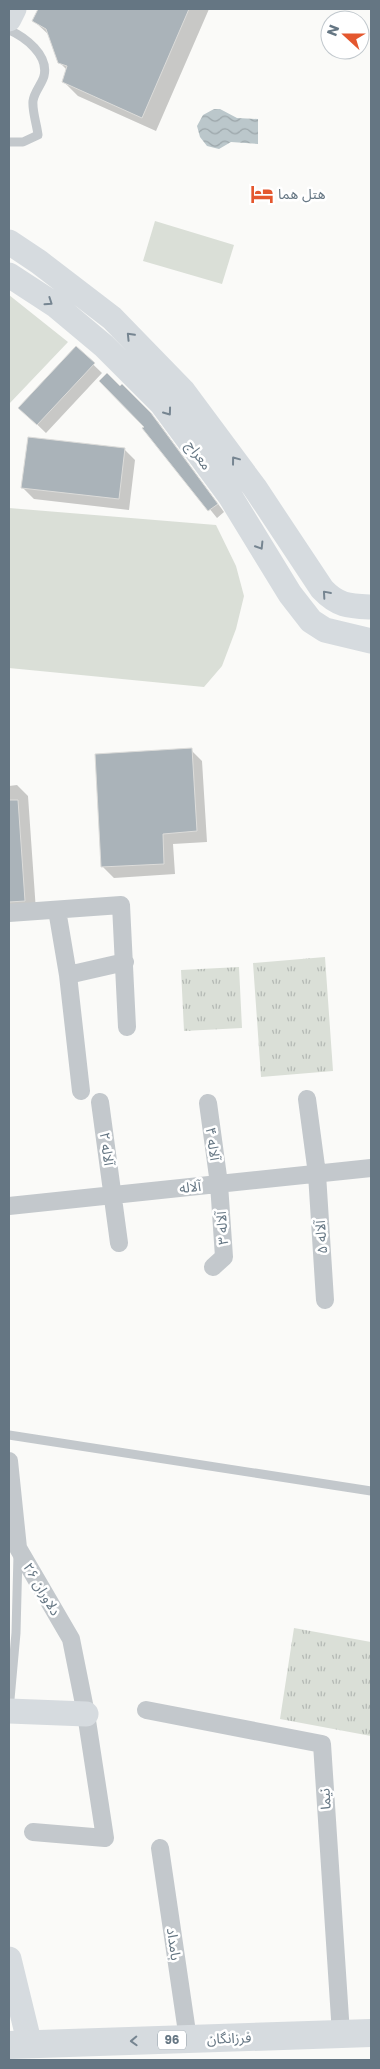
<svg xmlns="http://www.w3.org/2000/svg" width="380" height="2069" viewBox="0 0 380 2069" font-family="Poppins,'Noto Sans Arabic',sans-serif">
  <defs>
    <pattern id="grass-tufts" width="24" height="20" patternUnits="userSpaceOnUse" patternTransform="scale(1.25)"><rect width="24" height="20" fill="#dadfd7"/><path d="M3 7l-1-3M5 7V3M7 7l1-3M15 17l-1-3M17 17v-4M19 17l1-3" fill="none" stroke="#b4b9b4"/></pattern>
    <pattern id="water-waves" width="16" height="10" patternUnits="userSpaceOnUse" patternTransform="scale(1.25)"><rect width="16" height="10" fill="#bbc7cb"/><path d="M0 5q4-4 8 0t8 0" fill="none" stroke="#9ca6aa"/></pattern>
  </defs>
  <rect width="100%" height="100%" fill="#fafaf8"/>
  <!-- grass -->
  <path fill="url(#grass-tufts)" d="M325 957 333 1071 261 1077 253 963Z
    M239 967 242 1028 184 1031 181 970Z
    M294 1628 371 1642V1736L280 1719Z"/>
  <!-- pitch -->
  <path fill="#dadfd7" d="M155 221 234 245 222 284 143 261Z
    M9 295 68 342 9 404Z
    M9 508 216 525 236 566 244 596 236 629 222 666 204 687 9 668Z"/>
  <!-- water -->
  <path fill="url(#water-waves)" d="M214 109H220L237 118 258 119V144L231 142 219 149 207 146 200 137 197 126 203 115Z"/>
  <!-- shadow -->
  <path fill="#0003" d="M39 9H209L156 131 78 96 64 82 67 70 59 62 50 36 34 21Z
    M76 348 102 373 46 433 20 408Z
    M122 386 158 422 224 512 217 518 144 428 146 427 120 388Z
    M124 449 135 460 129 510 34 499 23 488Z
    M191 750 202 761 207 842 173 844 175 874 114 878 103 867Z
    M17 785 28 796 36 911 9 913V786Z"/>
  <!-- building -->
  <path fill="#aab3b9" stroke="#dcdcda" d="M38 9H189L142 118 62 82 67 66 58 63 46 29 32 21Z
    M76 346 95 363 37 425 18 408Z
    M107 373 120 386 122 384 151 413 218 504 208 511 142 428 144 427 99 381Z
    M28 437 125 448 119 499 21 488Z
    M192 748 197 831 163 834 164 864 101 867 95 754Z
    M9 800H18L25 901 9 902Z"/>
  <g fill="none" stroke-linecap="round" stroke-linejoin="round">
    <!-- lane -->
    <path stroke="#c3c8cc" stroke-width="9" d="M9 30C25 37 49 55 44 76 42 84 34 92 33 101 32 111 37 125 38 135L23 142H9
      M9 1435 371 1491
      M9 1710 16 1633 18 1554"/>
    <!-- street -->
    <path stroke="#c3c8cc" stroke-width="18" d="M57 910 68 975 81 1091
      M9 913 121 905 127 1027
      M68 975 125 962
      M307 1099 317 1174 325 1300
      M100 1102 119 1243
      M208 1103 219 1184 224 1257 213 1267
      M9 1206 371 1168
      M9 1461 18 1548 71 1639 86 1714 105 1838 33 1832
      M146 1710 322 1744 341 2034
      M160 1848 188 2039"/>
    <!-- secondary -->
    <path stroke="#d6dbdf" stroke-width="25" d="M9 19 14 9
      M9 242 39 262 112 318 183 391 255 488 322 589C338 606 349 606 371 607
      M9 275 55 305 104 346 162 404 230 496 290 594 311 621 325 630 371 641
      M9 1711 86 1714
      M9 1959 27 2033"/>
    <!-- primary -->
    <path stroke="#d6dbdf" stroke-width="28" d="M9 2045 371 2033"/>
  </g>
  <!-- one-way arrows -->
  <defs><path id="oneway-chevron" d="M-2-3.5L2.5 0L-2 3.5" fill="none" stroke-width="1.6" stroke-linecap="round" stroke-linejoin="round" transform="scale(1.25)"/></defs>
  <g stroke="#768591">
    <use href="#oneway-chevron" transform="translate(49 302) rotate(34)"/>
    <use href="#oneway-chevron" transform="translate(130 336) rotate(-134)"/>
    <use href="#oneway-chevron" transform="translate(168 412) rotate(54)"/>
    <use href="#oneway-chevron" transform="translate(235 460) rotate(-127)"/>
    <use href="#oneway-chevron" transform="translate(260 546) rotate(58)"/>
    <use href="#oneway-chevron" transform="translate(326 594) rotate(-131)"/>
    <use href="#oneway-chevron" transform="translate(134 2041) rotate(178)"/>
  </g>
  <!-- icons -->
  <defs>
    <symbol id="hotel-bare" viewBox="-9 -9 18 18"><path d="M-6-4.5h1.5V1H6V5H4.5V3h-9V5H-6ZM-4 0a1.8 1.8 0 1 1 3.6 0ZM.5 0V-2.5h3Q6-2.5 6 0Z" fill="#e4572e" stroke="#fff" stroke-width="2.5" paint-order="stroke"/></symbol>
  </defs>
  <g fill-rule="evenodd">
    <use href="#hotel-bare" x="246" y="178" width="32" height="32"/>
  </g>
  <g text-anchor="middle" stroke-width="5" stroke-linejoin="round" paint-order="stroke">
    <!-- shield labels -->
    <rect fill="#fff" stroke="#939fa8" stroke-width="1" x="158" y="2030.5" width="28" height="19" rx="4"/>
    <g font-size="12" font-weight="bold" fill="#657683">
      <text x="172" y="2044">96</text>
    </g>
    <!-- poi labels -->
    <g font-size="14" fill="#657683" stroke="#fff" text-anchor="start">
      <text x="278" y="199">هتل هما</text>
    </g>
    <!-- street labels -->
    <g font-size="14" fill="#657683" stroke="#fff">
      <text transform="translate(199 455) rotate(54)" y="5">معراج</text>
      <text transform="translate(213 1144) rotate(82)" y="5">آلاله ۴</text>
      <text transform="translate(107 1149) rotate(82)" y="5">آلاله ۲</text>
      <text transform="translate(190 1187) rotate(-6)" y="5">آلاله</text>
      <text transform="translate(222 1228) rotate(-94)" y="5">آلاله ۳</text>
      <text transform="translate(321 1237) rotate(-94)" y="5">آلاله ۵</text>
      <text transform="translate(42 1589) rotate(59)" y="5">دلاوران ۲۶</text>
      <text transform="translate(325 1799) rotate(-94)" y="5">نیما</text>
      <text transform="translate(174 1944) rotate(82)" y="5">بامداد</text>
      <text transform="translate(229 2038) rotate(-2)" y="5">فرزانگان</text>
    </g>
  </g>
  <!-- border -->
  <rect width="380" height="2069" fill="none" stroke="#657683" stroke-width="20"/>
  <!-- north arrow -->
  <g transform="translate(345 35) rotate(291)"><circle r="24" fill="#ffffff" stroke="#c1c8cd"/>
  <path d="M0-4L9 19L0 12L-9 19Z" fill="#e4572e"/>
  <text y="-8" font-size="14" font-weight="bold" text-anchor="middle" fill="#657683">N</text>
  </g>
</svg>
